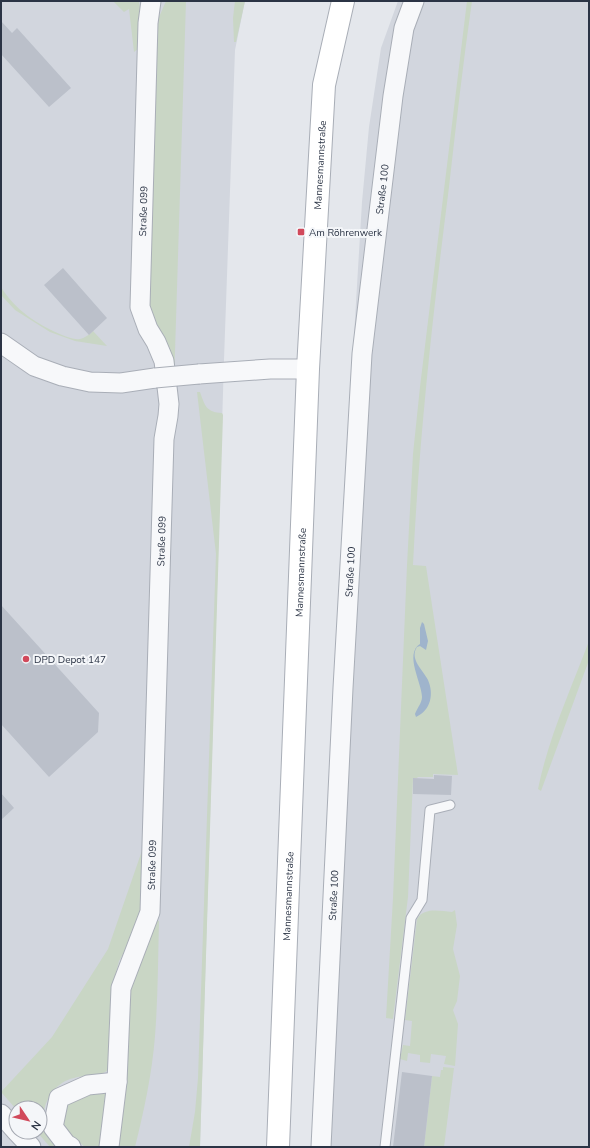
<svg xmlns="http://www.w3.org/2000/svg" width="590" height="1148" viewBox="0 0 590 1148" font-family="'Nunito Sans',sans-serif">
  <rect width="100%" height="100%" fill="#e4e7ec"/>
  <!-- built -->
  <path fill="#d2d6de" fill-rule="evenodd" d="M1 1H245L235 50 224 360 200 1147H1ZM16 1108H40V1132H16Z
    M398 1H589V1147H314L351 386 362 202 369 127 381 48Z"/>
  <!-- green -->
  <path fill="#c9d6c5" d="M113 1H139L141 13 139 45 138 49 134 52 129 9 124 12Z
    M166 1H186L173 416 148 302 157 32 159 17Z
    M235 1H245L236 42H234L233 18Z
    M467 1H472C463 63 456 125 449 187 433 312 419 438 413 565L426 566 458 775 433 774V777H418L417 778H413L408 897 393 1019 386 1018 393 898 407 565 413 454 420 387Z
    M1 287C15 310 38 325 62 335 68 337 74 340 80 339 85 338 90 334 93 331L107 346 75 341 50 332 15 310 1 295Z
    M197 392H200C205 406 206 412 222 413L223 415 200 1147H189L195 1112 198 1078 216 554Z
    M589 641V660L541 791 538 789C548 739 571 689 589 641Z
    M146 839 144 911 129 950 123 954 119 961 113 985 111 1067C100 1079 88 1074 74 1078 54 1082 39 1106 45 1126 48 1133 54 1140 58 1147H50L37 1132H40V1108L16 1109 1 1092 52 1037 108 949Z
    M455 910 457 925 453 949 460 976 457 1001 453 1010 458 1024 455 1066 444 1064 446 1056 431 1054 430 1063 420 1062V1055L408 1053 407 1061 400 1059 403 1045 410 1046 412 1021 405 1020 417 919C424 907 440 911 452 912Z
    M156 920 159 921C158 959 158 998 155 1036 152 1074 144 1111 135 1147H118L128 992Z
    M443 1067 454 1068 444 1147H424L432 1076 440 1077 441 1070H443Z
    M110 1089 102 1144 97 1147H85C75 1138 58 1127 63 1111 64 1107 67 1103 69 1099Z"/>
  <!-- water -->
  <path fill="#9fb4cc" d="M422 622 424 624 428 641 426 650 420 646 417 647C409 659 423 670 428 680 434 694 431 710 416 717L415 714C417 708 422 703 422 697 422 683 404 654 420 644V628Z"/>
  <!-- building -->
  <path fill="#bbc0ca" d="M1 21 12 33 17 28 71 88 49 107 1 54Z
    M63 268 107 318 89 335 44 285Z
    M1 605 99 713 98 732 49 777 1 724Z
    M434 775 452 776 451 795 413 794V778L434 779Z
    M1 793 14 808 1 820Z
    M402 1072 432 1076 424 1147H393Z"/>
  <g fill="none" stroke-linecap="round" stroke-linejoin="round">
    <defs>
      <path id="service" d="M385 1147 411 918 422 900 430 810 450 805"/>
      <g id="minor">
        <path d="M1 343 34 366 62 376 90 382 121 383 155 378"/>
        <path d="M199 374 270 369H308"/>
        <path d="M1 1114 16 1131"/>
        <path d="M17 1132 31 1147"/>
        <path d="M71 1147 66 1144 53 1127 59 1098 88 1085 117 1082"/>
        <path id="s1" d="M109 1147 117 1082 121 988 150 912 164 439 168 416 169 404 164 361 156 342 148 329 140 307 148 23 151 1"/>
        <path id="s2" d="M321 1147 343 688 362 354 393 96 404 28 414 1"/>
      </g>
      <g id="secondary">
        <path id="s3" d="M278 1147 308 369 324 85 343 1"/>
      </g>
    </defs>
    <!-- service casing -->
    <use href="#service" stroke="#a9aeb7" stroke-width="11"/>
    <!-- minor casing -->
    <use href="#minor" stroke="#a9aeb7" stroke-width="21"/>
    <!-- secondary casing -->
    <use href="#secondary" stroke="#a9aeb7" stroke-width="24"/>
    <!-- service -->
    <use href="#service" stroke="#f7f8fa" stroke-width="9"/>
    <!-- minor -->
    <use href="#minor" stroke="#f7f8fa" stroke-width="19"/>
    <!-- secondary -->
    <use href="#secondary" stroke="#fff" stroke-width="22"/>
    <defs>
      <path id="minor-bridge" d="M155 378 199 374"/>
    </defs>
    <!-- minor-bridge casing -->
    <use href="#minor-bridge" stroke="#a9aeb7" stroke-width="21" stroke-linecap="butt"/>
    <!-- minor-bridge -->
    <use href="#minor-bridge" stroke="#f7f8fa" stroke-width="19"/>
  </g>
  <!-- markers -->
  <g fill="#d1495b" stroke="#f4f6f9" stroke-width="1.5">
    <rect x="297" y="228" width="8" height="8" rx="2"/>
    <circle cx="26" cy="659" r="4"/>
  </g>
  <g text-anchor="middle" stroke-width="4" stroke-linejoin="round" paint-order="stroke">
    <!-- street labels -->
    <g font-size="10" fill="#2b3445" stroke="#f4f6f9">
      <text dy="4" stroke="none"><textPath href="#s3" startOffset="983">Mannesmannstraße</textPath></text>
      <text dy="4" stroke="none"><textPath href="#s2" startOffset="960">Straße 100</textPath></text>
      <text dy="4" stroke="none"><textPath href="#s1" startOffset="948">Straße 099</textPath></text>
      <text dy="4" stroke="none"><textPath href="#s1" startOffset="612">Straße 099</textPath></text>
      <text dy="4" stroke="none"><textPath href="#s2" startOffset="576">Straße 100</textPath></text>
      <text dy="4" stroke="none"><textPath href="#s3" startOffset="575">Mannesmannstraße</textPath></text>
      <text dy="4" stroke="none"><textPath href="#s1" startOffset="288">Straße 099</textPath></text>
      <text dy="4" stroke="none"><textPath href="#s2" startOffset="252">Straße 100</textPath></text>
      <text dy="4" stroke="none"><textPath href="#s3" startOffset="251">Mannesmannstraße</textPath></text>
    </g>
    <!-- poi labels -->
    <g font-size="10" fill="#2b3445" stroke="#f4f6f9" text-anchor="start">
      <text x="309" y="236">Am Röhrenwerk</text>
      <text x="34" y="663">DPD Depot 147</text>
    </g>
  </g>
  <!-- border -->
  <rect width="590" height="1148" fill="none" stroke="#2b3445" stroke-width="4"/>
  <!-- north arrow -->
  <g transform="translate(28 1120) rotate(125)"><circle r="19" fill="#f4f6f9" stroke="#a4a8b1"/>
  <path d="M0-3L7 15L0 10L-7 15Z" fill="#d1495b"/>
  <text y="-6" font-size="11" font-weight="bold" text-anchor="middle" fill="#2b3445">N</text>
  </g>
</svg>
